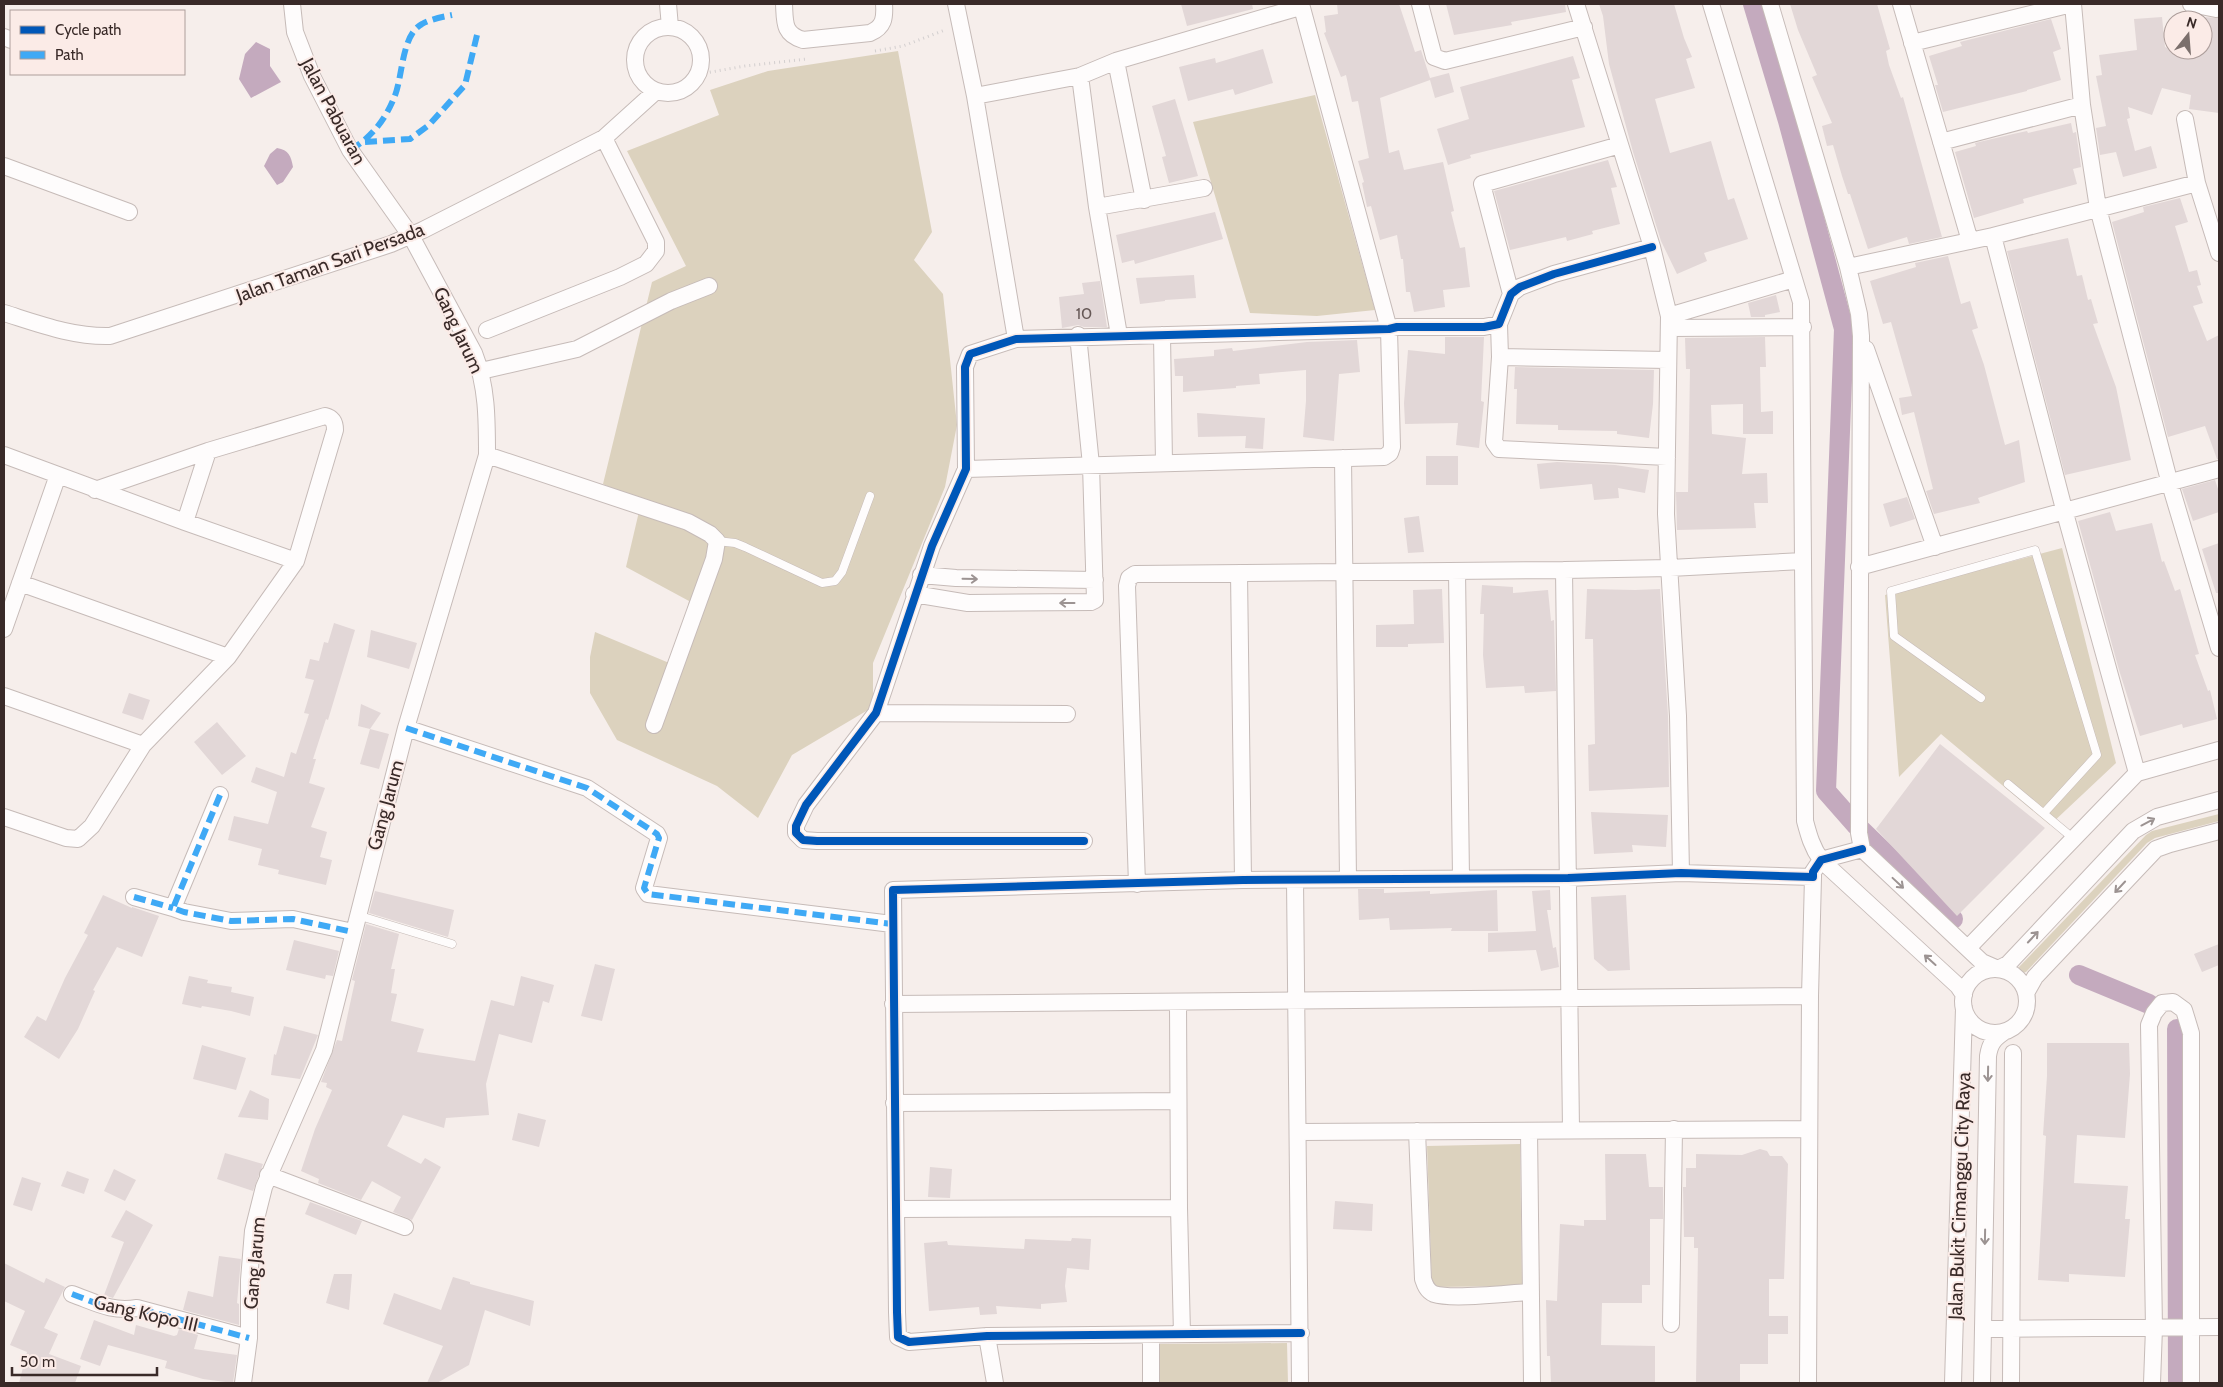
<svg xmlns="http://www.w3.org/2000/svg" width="2223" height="1387" viewBox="0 0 2223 1387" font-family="Cabin,sans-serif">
  <rect width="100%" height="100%" fill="#f6eeeb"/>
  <!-- green -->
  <path fill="#dcd2be" d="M898 51 932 232 914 260 943 294 957 425 945 487 873 663V707L792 755 758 818 717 786 617 740 590 693V657L595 632 674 665 689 601 626 567 641 503 603 484 652 282 686 266 627 151 719 115 710 90 768 71Z
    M1315 95 1375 310 1317 316 1250 313 1193 122Z
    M2062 548 2116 763 2050 825 1941 734 1899 777 1885 595Z
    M2219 814V821L2155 838 2147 843 2026 972 2023 973 2020 971 2019 967 2146 835 2152 831Z
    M1520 1144 1522 1286 1432 1287 1427 1146Z
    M1287 1343 1288 1383H1158V1344Z"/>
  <!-- water -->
  <path fill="#c4aabe" d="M256 42 270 49V66L281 82 251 98 239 79 245 54Z
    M277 148C289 150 291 156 293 167L283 182 277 185 264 166 270 154Z"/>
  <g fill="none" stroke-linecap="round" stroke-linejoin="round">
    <!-- canal -->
    <path stroke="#c4aabe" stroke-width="20" d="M1753 4 1788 121 1844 329 1826 791 1855 824 1953 919
      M2079 975 2149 1004
      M2177 1029 2178 1383"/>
  </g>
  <!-- building -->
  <path fill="#e2d7d7" d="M1181 4H1252L1253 9 1187 26Z
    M1337 4H1399L1415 52 1421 50 1430 78 1449 73 1454 92 1435 98 1430 80 1380 98 1389 153 1399 150 1404 170 1443 162 1454 211 1451 212 1460 248 1465 247 1470 287 1443 290 1445 307 1414 312 1410 292H1406L1403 259H1401L1397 235 1380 240 1371 206 1367 207 1362 183 1364 182 1358 161 1369 158 1358 101 1352 102 1346 75 1341 77 1324 33 1326 32 1324 16 1338 14Z
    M1446 4H1565L1566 12 1511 22 1512 25 1454 35Z
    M1599 4H1674L1684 38 1692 57 1686 59 1695 88 1655 99 1670 153 1711 141 1728 200 1734 198 1748 239 1704 253 1707 261 1677 274 1661 241 1633 152 1609 64 1603 16Z
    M1790 4H1877L1890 49 1886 51 1889 65 1901 98 1903 97 1942 237 1909 244 1907 237 1868 249 1850 194H1848L1842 176 1833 145 1827 146 1822 126 1832 123 1812 77 1817 75 1798 30Z
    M2162 17 2165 47 2173 50H2203V17L2219 18V113L2189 109 2191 95 2162 88 2152 115 2128 107 2130 118 2127 119 2135 151 2151 146 2157 168 2123 177 2116 152 2100 155 2096 128 2106 126 2096 76 2102 75 2099 55 2137 50 2134 19Z
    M2051 19 2061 49 2053 52 2061 80 2027 90V91L1943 112 1935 85H1938L1929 56 1962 46 1960 42Z
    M1263 49 1273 83 1235 95 1233 89 1188 101 1179 67 1215 58 1216 63Z
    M1573 56 1580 78 1572 80 1585 127 1470 155 1471 158 1448 165 1437 129 1469 119 1460 87Z
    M1175 99 1198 176 1169 183 1162 157 1166 156 1152 106Z
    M2071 123 2073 133 2076 132 2080 159 2081 167 2073 169 2077 184 2023 199 2024 203 1974 218 1955 152 1976 146 1975 143 2013 134 2027 131 2028 133Z
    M1608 160 1617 187 1611 188 1620 224 1592 231 1593 234 1567 241 1566 237 1510 250 1494 191Z
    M2180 198 2188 222 2175 226 2189 272 2197 270 2201 285 2197 286 2203 303 2193 306 2207 341 2219 335V459H2217L2205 426 2168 437 2112 222 2144 212 2143 207Z
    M1215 212 1223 239 1135 264 1134 260 1122 263 1116 235Z
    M2068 238 2077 276 2082 275 2088 300 2091 299 2098 323 2093 324 2116 387 2131 460 2065 475 2007 251Z
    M1948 256 1961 304 1970 301 1978 328 1972 330 1984 365 2005 445 2019 440 2025 482 1978 498 1980 503 1934 514 1926 491 1933 489 1914 412 1902 415 1899 398 1912 396 1891 322 1883 324 1870 281 1916 267 1915 263Z
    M1194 275 1196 298 1165 300V301L1140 304 1136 278Z
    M1100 281 1107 327H1084L1078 325 1062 328 1059 297 1084 294 1082 283Z
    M1776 295 1780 312 1765 315V317H1751L1748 303Z
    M1445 337H1484L1481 401 1484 402 1479 448 1456 445 1458 423 1405 424 1404 403 1408 350 1445 354Z
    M1765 337 1766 367H1760L1761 412 1773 411V434H1743V404L1711 405 1712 434 1746 438 1742 474 1767 473 1768 503H1754L1756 528 1677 530 1676 492H1688L1690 369H1686L1685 338Z
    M1357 340 1360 372 1339 374 1334 441 1303 437 1306 401V370L1259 374 1260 384 1236 386V388L1183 392V376H1175L1174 359 1214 356V350L1232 348 1233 351 1307 342Z
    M1515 367 1654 370 1653 404 1649 438 1617 434V431L1558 430V425L1516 424 1517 389H1514Z
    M1197 413 1265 418 1263 449 1245 448 1246 436 1198 437Z
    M1426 456H1458V485H1426Z
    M1557 462 1615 465 1649 470 1645 493 1618 488 1619 498 1594 500 1592 484 1540 489 1537 464Z
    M2215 480 2219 492V512L2193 521 2182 489Z
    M1907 497 1915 519 1890 527 1883 504Z
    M2110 512 2116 531 2152 523 2162 562 2164 561 2175 591 2180 589 2199 654 2195 655 2208 691 2210 690 2217 719 2183 728 2182 724 2140 736 2119 670 2078 521Z
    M1419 516 1424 552 1408 553 1404 518Z
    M2219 543V593H2216L2202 549Z
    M1482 585 1513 587V593L1548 590 1551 621 1554 620 1556 691 1525 693 1524 686 1486 688 1483 655 1484 614H1480Z
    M1442 589 1444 643 1408 644V647H1376V625L1414 624 1413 590Z
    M1587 589 1635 590 1660 589 1668 716 1669 787 1589 791 1588 745 1595 744 1593 639H1585Z
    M334 623 355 630 328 720 326 719 313 759H316L309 783 325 788 311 827 327 832 320 857 332 860 326 885 278 874 279 870 258 865 262 849 228 840 234 816 268 824 277 792 251 782 256 767 284 777 291 752 296 754 309 714 304 713 314 680 305 678 310 659 319 661 324 642 328 643Z
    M371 630 417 643 409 669 367 657Z
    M129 693 150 700 143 720 122 713Z
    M361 704 381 713 370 729 358 726Z
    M217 722 246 756 222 775 194 742Z
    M370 729 389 734 379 769 360 764Z
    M1940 744 2045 828 1957 916 1876 829Z
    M1591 812 1668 815 1666 847 1632 845 1633 852 1594 854Z
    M1358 889H1384V893L1430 891V894L1497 890 1498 931H1451L1452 928 1390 930 1389 918 1359 920Z
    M1550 890 1551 910H1547L1553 948 1556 947 1559 967 1541 971 1536 950 1488 952V933L1536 931 1532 891Z
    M375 891 454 910 448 937 369 913Z
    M103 895 132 908V907L159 916 142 957 117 947 93 990 95 991 78 1029 59 1059 24 1037 37 1016 46 1021 65 978 88 935 84 933Z
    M1626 895 1630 970 1608 971 1594 959 1591 897Z
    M366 924 399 934 391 969H395L391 993 397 994 391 1021 424 1029 417 1052 475 1061 491 1000 514 1006 521 976 554 985 549 1003 543 1001 532 1043 499 1034 486 1084 489 1115 446 1118 444 1128 403 1115 387 1146 421 1164 425 1158 441 1167 412 1220 393 1212 401 1197 372 1181 361 1200 318 1183 319 1179 301 1171 315 1129 332 1090 326 1087 327 1083 321 1082 337 1040 342 1041 355 981 352 980Z
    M294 940 339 951 333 976 326 975 325 979 286 970Z
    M2219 944V965L2202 972 2194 954Z
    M595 964 615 969 602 1021 581 1016Z
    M189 976 208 980 207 983 232 987 231 992 254 997 250 1016 231 1011 202 1006 201 1008 182 1004Z
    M284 1026 318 1035 300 1079 271 1075 274 1054 276 1055Z
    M2047 1043H2129L2130 1074 2125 1138 2077 1135 2074 1183 2128 1186 2125 1219H2130L2125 1277 2069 1274V1282L2038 1280 2046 1136 2043 1135 2047 1076Z
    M202 1045 246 1058 236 1090 193 1079Z
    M250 1090 269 1099 268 1120 238 1117Z
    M518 1113 546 1120 539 1147 512 1140Z
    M1760 1149 1767 1151 1770 1156H1782L1788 1164 1784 1279H1769V1316H1788V1334H1768V1364H1740V1383H1696L1698 1248H1694V1237H1684L1683 1187H1686V1168H1696V1154L1742 1155Z
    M225 1153 263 1164 253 1191 217 1179Z
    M1605 1154H1646L1649 1187H1663V1219H1650V1285H1642V1303H1602L1601 1345 1655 1346V1383H1551L1550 1356H1547L1546 1300 1557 1301 1560 1224 1584 1226V1220H1606Z
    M930 1167 952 1169 950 1198 928 1197Z
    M114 1169 136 1180 125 1201 104 1191Z
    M67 1171 89 1179 84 1194 61 1186Z
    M22 1177 41 1183 32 1211 13 1205Z
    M1335 1201 1373 1204 1372 1231 1333 1229Z
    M310 1202 362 1221 356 1235 305 1214Z
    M126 1210 153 1225 113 1298 104 1295 124 1242 111 1237Z
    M1072 1238 1091 1239 1089 1270 1067 1268 1065 1286 1067 1302 1041 1304V1309L996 1306 997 1314 980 1315 979 1307 929 1311 924 1243 947 1241 948 1245 1024 1249 1025 1239 1071 1241Z
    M219 1256 241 1259 237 1303 239 1304V1325L183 1310 188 1291 213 1297Z
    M4 1263 44 1283 46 1278 65 1287 44 1328 58 1334 49 1354 81 1366 75 1383H19L27 1352 10 1345 25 1311 4 1301Z
    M334 1274H352L349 1310 326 1303Z
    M453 1277 470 1282V1284L534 1301 530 1326 485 1310 469 1365 437 1383H427L443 1346 383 1324 394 1293 441 1310Z
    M94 1320 134 1335 136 1325 174 1336 177 1335 179 1329 198 1335 194 1349 237 1355 233 1383 203 1379 165 1368 167 1361 108 1345 100 1366 80 1359Z"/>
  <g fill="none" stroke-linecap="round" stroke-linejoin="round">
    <defs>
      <path id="lane" d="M717 541 735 543 745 547 822 583 835 581 842 572 870 496
        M1981 698 1894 636 1891 591 2035 550 2097 755 2044 813
        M2008 784 2074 839
        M357 915 452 944"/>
      <path id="street" d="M668 4 670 27
        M784 4C785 22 783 34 803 40L870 33C884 27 885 18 884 4
        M956 4 975 96 1016 339
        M1420 4 1434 57 1445 61 1584 27
        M1576 4 1652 247 1669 316 1666 514 1678 716 1681 873
        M1711 4 1801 302 1805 821C1809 836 1812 847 1821 860L1958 986 1964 995
        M1770 4 1848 267 1859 314 1861 336 1859 833 1862 849 1982 962 1998 969 2008 964 2133 831 2157 817 2219 800
        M1901 4 1970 241
        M2073 4 2082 105 2098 208 2170 484 2219 648
        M2191 4 2216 9
        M635 60a33 33 0 1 1 66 0a33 33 0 1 1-66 0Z
        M4 37 11 40
        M1912 43 2072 4
        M1116 61 1144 200
        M1080 76 1097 207 1119 335
        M975 96 1080 76 1116 61 1293 9
        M2185 119 2197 183 2219 253
        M1941 142 2082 105
        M4 166 129 212
        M1097 207 1204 188
        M1993 236 2065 513 2137 773
        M1848 267 1993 236 2197 183
        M1511 294 1482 184 1620 145
        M4 313C39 324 73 337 110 336L391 244 423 230 604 138 656 91
        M1669 316 1794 279
        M1499 324 1500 357 1668 360
        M1670 328 1803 327
        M487 330 620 277 646 264 656 251V242L604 138
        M1162 335 1164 463
        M1866 349 1935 547
        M1500 357 1494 442 1499 449 1667 457
        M481 371 577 349 671 301 709 286
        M4 455 185 522 296 561
        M487 455 688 522 710 534 717 541 714 559 654 725
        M1343 458 1348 879
        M966 469 1384 457 1390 453 1392 447 1389 329 1301 4
        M185 522 208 451
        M1859 567 2219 469
        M1564 570 1571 1130
        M1457 571 1461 878
        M1239 573 1243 880
        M921 575 956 578 1095 580
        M20 583 228 657
        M914 594 968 603 1091 602 1095 600 1091 465 1078 335
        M4 629 58 475
        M4 696 143 745
        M876 713 1067 714
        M406 728 587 788 657 834 659 838 644 888 648 894 892 924
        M220 795 173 908 184 912 231 921 293 919 353 932
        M4 817 66 838 78 839 92 826 143 745 228 657 296 561 335 430C335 422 333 418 325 416L208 451 95 490
        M1084 841H817L803 840 796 833V826L806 805 876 713 932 546 966 469 965 367 970 354 1016 339 1389 329 1397 327H1484L1499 324 1511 294 1520 287 1554 274 1652 247
        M1295 880 1300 1383
        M1137 884 1127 586 1129 578 1135 574 1564 570 1670 568 1803 561
        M134 897 173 908
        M1968 948 2137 773 2219 750
        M1963 1001a32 32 0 1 1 64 0a32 32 0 1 1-64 0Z
        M2026 993 2035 977 2156 849 2170 844 2219 831
        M1178 1002 1179 1208 1182 1334
        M893 1004 1810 996
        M894 1103 1178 1101
        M1417 1131 1423 1279C1425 1285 1427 1291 1434 1294 1452 1300 1509 1293 1531 1292
        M1529 1131 1532 1383
        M1298 1132 1809 1129
        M268 1175 405 1227
        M896 1209 1179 1208
        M72 1294C97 1303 111 1312 137 1308L249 1338
        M1671 1324 1674 1129
        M1984 1329 2219 1327
        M1301 1333 987 1336 909 1342 898 1337 897 1312 893 890 1243 880 1568 878 1681 873 1813 877V872L1821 860 1862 849
        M1151 1335V1383
        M987 1336 995 1383
        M243 1383 249 1338V1280L253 1231 264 1187 324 1050 406 728 487 455C487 419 487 386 474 353L411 236 350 150 312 76 295 32 292 4
        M1808 1383 1810 996 1813 877
        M1953 1383 1964 1008
        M1982 1383 1988 1056C1990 1043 1994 1039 2004 1032
        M2011 1383 2013 1053
        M2152 1383 2154 1328 2149 1025 2154 1013 2162 1003 2173 1002 2184 1010 2191 1033V1383"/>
    </defs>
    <!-- lane casing -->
    <use href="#lane" stroke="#c6bbb8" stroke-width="9"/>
    <!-- street casing -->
    <use href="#street" stroke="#c6bbb8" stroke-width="18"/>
    <!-- path -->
    <path stroke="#d3cfcf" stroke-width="3" stroke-dasharray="1 4" stroke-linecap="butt" d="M875 51 903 46 945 30
      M700 74 745 66 807 59"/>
    <!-- lane -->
    <use href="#lane" stroke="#fefcfc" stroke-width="8"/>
    <!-- street -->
    <use href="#street" stroke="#fefcfc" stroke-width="16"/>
    <!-- quiet -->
    <path stroke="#3fa9f5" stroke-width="6" stroke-dasharray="12 6" stroke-linecap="butt" d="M365 142 410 139 429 125 465 85 477 35
      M350 150C371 138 385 120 394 98 403 78 401 35 422 24 431 19 442 17 452 15
      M406 728 587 788 657 834 659 838 644 888 648 894 892 924
      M220 795 173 908 184 912 231 921 293 919 353 932
      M134 897 173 908
      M72 1294C97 1303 111 1312 137 1308L249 1338"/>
    <defs>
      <path id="cycleway" d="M1084 841H817L803 840 796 833V826L806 805 876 713 932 546 966 469 965 367 970 354 1016 339 1389 329 1397 327H1484L1499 324 1511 294 1520 287 1554 274 1652 247
        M1301 1333 987 1336 909 1342 898 1337 897 1312 893 890 1243 880 1568 878 1681 873 1813 877V872L1821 860 1862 849"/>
    </defs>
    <!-- cycleway casing -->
    <use href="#cycleway" stroke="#fbebe7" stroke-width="11"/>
    <!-- cycleway -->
    <use href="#cycleway" stroke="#0057b8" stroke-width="8"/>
  </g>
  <!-- one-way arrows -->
  <defs><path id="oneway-shaft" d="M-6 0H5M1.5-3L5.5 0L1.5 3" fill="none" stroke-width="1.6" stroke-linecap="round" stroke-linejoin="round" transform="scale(1.25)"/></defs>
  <g stroke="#9c9392">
    <use href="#oneway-shaft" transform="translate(970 579) rotate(1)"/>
    <use href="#oneway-shaft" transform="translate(1067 603) rotate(180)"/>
    <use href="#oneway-shaft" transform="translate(2148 822) rotate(-28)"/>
    <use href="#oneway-shaft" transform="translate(1898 883) rotate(43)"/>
    <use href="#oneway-shaft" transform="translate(2120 887) rotate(133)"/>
    <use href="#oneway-shaft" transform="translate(2033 937) rotate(-47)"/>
    <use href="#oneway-shaft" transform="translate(1930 960) rotate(-138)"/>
    <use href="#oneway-shaft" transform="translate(1988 1074) rotate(91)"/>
    <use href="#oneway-shaft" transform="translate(1985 1237) rotate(91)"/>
  </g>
  <g text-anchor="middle" stroke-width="4" stroke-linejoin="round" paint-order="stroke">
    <!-- number labels -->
    <g font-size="16" fill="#665856">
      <text x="1084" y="319">10</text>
    </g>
    <!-- street labels -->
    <g font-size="19" fill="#392a28" stroke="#fbebe7">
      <text transform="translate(334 111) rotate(62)" y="7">Jalan Pabuaran</text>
      <text transform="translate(330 262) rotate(-20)" y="7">Jalan Taman Sari Persada</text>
      <text transform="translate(459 330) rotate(65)" y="7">Gang Jarum</text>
      <text transform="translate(385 805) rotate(-75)" y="7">Gang Jarum</text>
      <text transform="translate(1959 1196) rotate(-88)" y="7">Jalan Bukit Cimanggu City Raya</text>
      <text transform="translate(254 1263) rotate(-85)" y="7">Gang Jarum</text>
      <text transform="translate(146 1313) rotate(13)" y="7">Gang Kopo III</text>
    </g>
  </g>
  <!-- border -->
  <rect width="2223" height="1387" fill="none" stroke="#392a28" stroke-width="10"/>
  <!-- legend -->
  <rect x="10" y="10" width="175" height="65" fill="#fbebe7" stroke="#ad9e9b"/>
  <rect x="20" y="26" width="25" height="8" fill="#0057b8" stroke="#ad9e9b"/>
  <text x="55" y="35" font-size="15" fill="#392a28">Cycle path</text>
  <rect x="20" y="51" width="25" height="8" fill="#3fa9f5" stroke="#ad9e9b"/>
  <text x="55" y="60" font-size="15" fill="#392a28">Path</text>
  <!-- north arrow -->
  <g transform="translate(2188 35) rotate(17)"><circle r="24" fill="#fbebe7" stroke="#ad9e9b"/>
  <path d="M0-4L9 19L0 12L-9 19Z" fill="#7b6f6c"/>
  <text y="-8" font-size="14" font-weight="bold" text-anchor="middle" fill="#392a28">N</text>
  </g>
  <!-- scale -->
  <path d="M12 1367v8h145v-8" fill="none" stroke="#392a28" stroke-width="2.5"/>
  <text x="20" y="1367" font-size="15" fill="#392a28" stroke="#fbebe7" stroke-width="4" paint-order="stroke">50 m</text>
</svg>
